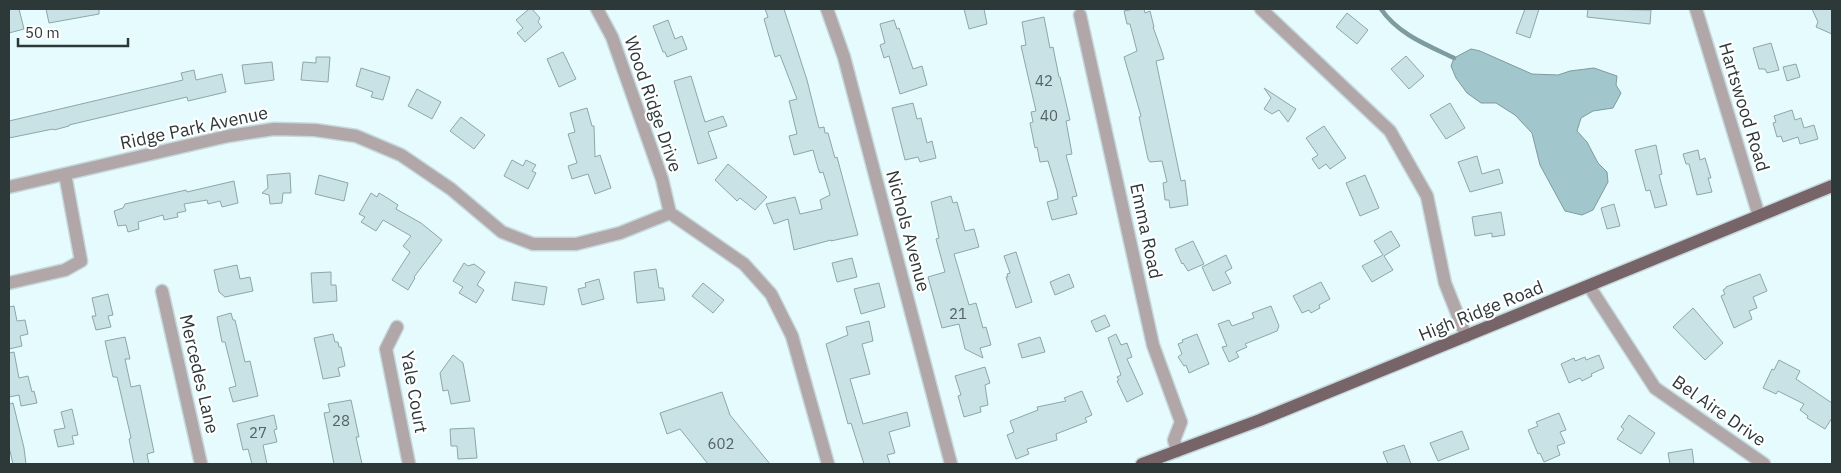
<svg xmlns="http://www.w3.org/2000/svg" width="1841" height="473" viewBox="0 0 1841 473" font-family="'IBM Plex Sans',sans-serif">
  <rect width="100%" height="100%" fill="#e6fbfe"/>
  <!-- water -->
  <path fill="#a1c6cc" stroke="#7e9ba0" d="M1471 49 1480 51 1532 74 1558 75 1570 71 1594 68 1617 76 1616 85 1621 93 1613 108 1593 111 1581 118 1577 131 1587 142 1598 163 1607 172 1608 182 1593 210 1582 215 1565 211 1540 165 1532 133 1515 115 1496 103H1481L1467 93 1456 78 1451 66 1454 58Z"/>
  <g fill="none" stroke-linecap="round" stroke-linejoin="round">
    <!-- stream -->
    <path stroke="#7e9ba0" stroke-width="4.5" d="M1381 9C1398 34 1427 45 1454 58"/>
  </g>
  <!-- building -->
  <path fill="#c8e2e6" stroke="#8da6aa" d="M9 9H19L24 29 9 33Z
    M46 9H99V14L49 23Z
    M529 9H532L540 18 538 22 542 27 525 42 517 33 523 28 516 20Z
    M765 9H784L807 80 819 128 824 127 825 133H828L835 158 837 157 858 235 831 241V240L794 250 788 219 774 224 766 204 795 197 800 214 822 209 820 200 830 195 823 172 820 173 818 168 813 150 794 155 789 136 797 134 789 101 797 99 780 55 775 57 764 19 768 17Z
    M964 9H984L987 24 969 29Z
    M1134 9H1144L1145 13 1150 11 1154 27H1153L1162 52 1164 59 1156 61 1181 181 1185 180 1188 205 1170 208 1169 200H1165L1163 183 1167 182 1162 161 1150 162 1148 159 1139 117 1141 116 1124 57 1137 51 1130 24H1127L1124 11Z
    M1525 9H1539L1530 38 1516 33Z
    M1588 9 1651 10 1650 24 1587 17Z
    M1812 9H1832V34L1816 27 1818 22Z
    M1347 13 1368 30 1357 44 1336 27Z
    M1044 17 1050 48 1053 47 1059 77H1060L1070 120 1066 121 1072 154 1066 155 1077 196 1072 197 1077 214 1052 220 1047 202 1058 199 1057 191 1048 161 1040 162 1037 147 1035 148 1030 123 1033 122 1031 112 1036 111 1021 46 1026 45 1022 22Z
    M668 20 675 39 682 36 687 49 667 57 665 52H663L653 26Z
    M894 20 897 29 899 28 913 69 922 66 927 85 900 94 889 56 884 58 880 45 885 43 880 24Z
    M1771 43 1779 70 1767 73 1765 69H1759L1753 48Z
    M563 52 576 79 559 87 547 59Z
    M1406 56 1424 76 1409 89 1391 69Z
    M316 57H330L328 82 301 80 303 62 316 63Z
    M272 62 274 80 245 84 242 65Z
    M1796 64 1800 77 1787 81 1783 67Z
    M361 68 390 77 383 100 371 97 373 92 356 86Z
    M194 70 196 80 222 74 226 92 188 101 187 97 69 125V126L54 130 53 129 9 138V121L183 80 181 73Z
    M691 76 705 122 723 116 727 126 708 132 717 158 698 164 674 81Z
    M1264 88 1296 109 1288 122 1279 110 1272 114 1264 109 1271 98Z
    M417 89 441 102 432 119 408 106Z
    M913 103 917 119 921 118 927 143 932 141 936 158 920 162 918 157 905 160 892 108Z
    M1450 103 1465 128 1446 139 1430 115Z
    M587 108 592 126H594L595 157 600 155 611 188 595 194 588 174 572 179 568 166 577 163 568 134 575 132 570 113Z
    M1792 110 1795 120 1801 118 1804 128 1814 125 1818 139 1800 144 1798 137 1783 142 1781 136 1777 137 1773 123 1776 122 1774 116Z
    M461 117 485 135 474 149 450 131Z
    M1324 126 1346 158 1330 169 1326 164 1319 169 1312 159 1318 155 1306 138Z
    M1656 145 1662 174 1659 175 1667 205 1655 208 1650 190 1646 191 1635 150Z
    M1698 150 1700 160 1705 158 1711 178H1708L1712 192 1697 195 1689 164H1686L1683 154Z
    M1477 156 1482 174 1499 169 1503 183 1470 192 1458 162Z
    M512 160 523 166 526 160 536 165 532 171 536 173 528 189 504 176Z
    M728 164 767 197 755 210 740 198 737 201 715 180Z
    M290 173 291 193H283L282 203 270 204 269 195 262 193 268 188 267 175Z
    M319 175 348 183 344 201 315 194Z
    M1365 175 1379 208 1360 216 1346 183Z
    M234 181 238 203 222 207 220 201 208 204 207 200 184 204 186 211 177 213 178 217 164 220 163 215 138 222 139 229 128 232 126 225 118 226 114 211 123 208 125 204 186 190 187 192Z
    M371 193 377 197 379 193 389 199 398 205 396 209 421 223 442 240 414 277 415 278 408 290 392 280 410 252 403 246 411 236 383 220 376 231 361 222 365 217 359 214Z
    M951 196 953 203 957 202 965 231 974 229 979 247 954 254 969 305 976 303 983 328 986 327 991 345 980 348 983 358 965 349 959 324 942 328 928 277 945 272 936 239 939 238 931 202Z
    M1614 204 1620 226 1607 229 1601 208Z
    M1501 212 1505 235 1492 237V233L1475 236 1472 217Z
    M1391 231 1400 246 1384 256 1393 270 1372 282 1362 266 1383 255 1374 241Z
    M1193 241 1204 264 1188 271 1183 263 1182 264 1175 249Z
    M1016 252 1032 302 1016 308 1006 277H1008L1007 274 1010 273 1004 256Z
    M1226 255 1232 268 1225 272 1231 283 1213 291 1202 267Z
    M852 258 857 277 837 282 832 263Z
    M464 263 468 266 474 264 485 272 477 285 484 290 476 303 459 293 463 287 453 281Z
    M237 265 240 279 250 277 253 291 225 297 219 292 214 270Z
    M656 269 659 288H663L665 300 637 303 634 272Z
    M331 272V285H336L337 301 313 303 311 273Z
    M1069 274 1074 287 1055 295 1050 282Z
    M1760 274 1767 291 1753 297 1757 308 1749 311 1752 319 1734 328 1721 296 1725 294 1723 290 1726 288V287Z
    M599 279 604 299 582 305 578 289 586 287 585 283Z
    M515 282 547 287 544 305 512 300Z
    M1321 282 1330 299 1319 305 1320 308 1311 313 1309 310 1302 313 1293 296Z
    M703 283 724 300 713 313 692 296Z
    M879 283 885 307 861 314 854 289Z
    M108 294 113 315 108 316 111 327 96 330 92 316H96L92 298Z
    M14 306 17 321 25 320 28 334 20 336 22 346 9 349V307Z
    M1271 306 1279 326 1277 331 1245 344 1247 347 1236 352 1239 357 1229 362 1222 347 1227 346 1218 324 1229 320 1232 326 1254 318 1252 313Z
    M1693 308 1723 343 1705 360 1673 327Z
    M231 313 233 320H235L245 362 250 361 258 396 233 402 229 388 236 386 225 342H222L217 317Z
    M1105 315 1110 326 1096 332 1091 321Z
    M869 321 873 341 862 344 870 374 850 379 863 424 907 412 910 426 889 432 895 453 887 455 890 464H864L851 423 848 424 826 344 848 335 846 327Z
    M333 334 335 342H338L339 347H341L345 366 338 368 340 376 323 379 314 338Z
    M1116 334 1121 345 1127 343 1132 357 1127 359 1143 394 1127 402 1117 381 1119 380 1117 377 1121 375 1108 338Z
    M1197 334 1209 364 1189 373 1186 365 1184 366 1178 357 1182 354 1178 344 1183 342 1182 340Z
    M125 337 130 359H125L131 387 140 385 154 452 147 454 149 464H134L129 439 131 438 117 377H113L105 341Z
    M1040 337 1045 352 1022 358 1018 344Z
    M14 352 19 378 28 376 32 392 34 391 37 403 21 406 19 395 9 397V353Z
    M453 355 463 363 470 401 451 404 448 390 443 391 440 373Z
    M1599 355 1604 368 1591 374 1592 376 1582 381 1580 378 1569 383 1561 364 1574 358 1575 361 1585 357 1586 360Z
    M1779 360 1800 371 1796 379 1832 403V418L1825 429 1807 418 1808 416 1800 410 1804 404 1778 391 1776 394 1763 388 1772 369 1774 370Z
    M985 367 990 383 985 385 988 405 980 407 981 412 964 417 958 396 961 395 955 376Z
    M1082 391 1092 415 1085 418 1087 422 1056 434 1057 440 1027 449 1029 454 1016 459 1007 435 1014 432 1010 421 1038 410 1037 407 1066 401 1064 398Z
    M722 392 730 415 770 464H708L680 429 667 434 660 413Z
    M351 400 359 437H356L362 464H334L324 413 330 412 328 404Z
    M13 403 24 448 26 464H13L9 447V404Z
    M72 409 78 435 72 436 74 444 58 447 54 430 65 428 61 412Z
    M1559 413 1566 430 1560 432 1565 443 1557 446 1560 455 1544 462 1540 453 1538 454 1528 430 1538 426 1536 422Z
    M274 415 277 429 274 430 277 442 263 445 267 464H252L248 449 243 450 237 424Z
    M1629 415 1655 433 1641 454 1617 439 1624 429 1621 427Z
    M474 428 477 458 458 459 457 446H451L450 429Z
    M1462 431 1469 449 1438 461 1430 443Z
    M1404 445 1411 464H1388L1383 452Z
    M1692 449 1694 464H1670L1668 453Z"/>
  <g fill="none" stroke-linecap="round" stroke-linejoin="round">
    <defs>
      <path id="minor" d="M597 9 612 37 662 179 670 213
        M827 9 844 57 951 464
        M1261 9 1390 131 1427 196 1445 283 1466 336
        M1696 9 1759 216
        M1080 15 1153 345 1181 422 1174 440 1177 451
        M9 187 228 136 274 129 315 130 356 136 401 155 451 189 502 232 533 244H576L620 233 670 213
        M670 213 744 264 771 294 792 336 828 464
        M9 283 65 270 81 261 65 174
        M1589 286 1655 388 1764 464
        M162 291 201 464
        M397 327 386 349 409 464"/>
      <path id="major" d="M1142 464 1260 420 1832 186"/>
    </defs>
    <!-- minor casing -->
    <use href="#minor" stroke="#c5d8db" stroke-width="15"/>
    <!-- major casing -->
    <use href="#major" stroke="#c5d8db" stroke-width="15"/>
    <!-- minor -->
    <use href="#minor" stroke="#b1a6a8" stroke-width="12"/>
    <!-- major -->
    <use href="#major" stroke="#776468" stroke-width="12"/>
  </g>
  <g text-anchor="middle" stroke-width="4.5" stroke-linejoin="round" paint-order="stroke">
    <!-- number labels -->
    <g font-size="15" fill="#546264">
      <text x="1044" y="86">42</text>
      <text x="1049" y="121">40</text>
      <text x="958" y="319">21</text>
      <text x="341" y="426">28</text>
      <text x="258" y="438">27</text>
      <text x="721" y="449">602</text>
    </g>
    <!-- street labels -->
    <g font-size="18" fill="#2d3839" stroke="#fff">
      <text transform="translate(653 104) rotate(71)" y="6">Wood Ridge Drive</text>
      <text transform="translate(1744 107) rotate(73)" y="6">Hartswood Road</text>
      <text transform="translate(194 128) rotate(-12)" y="6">Ridge Park Avenue</text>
      <text transform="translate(908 231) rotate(75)" y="6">Nichols Avenue</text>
      <text transform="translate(1146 231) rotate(78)" y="6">Emma Road</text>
      <text transform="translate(1481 311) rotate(-22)" y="6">High Ridge Road</text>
      <text transform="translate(199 374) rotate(77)" y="6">Mercedes Lane</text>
      <text transform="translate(414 392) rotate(80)" y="6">Yale Court</text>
      <text transform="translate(1719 411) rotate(35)" y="6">Bel Aire Drive</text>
    </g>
  </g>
  <!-- border -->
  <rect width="1841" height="473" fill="none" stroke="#2d3839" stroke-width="20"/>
  <!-- scale -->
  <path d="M18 38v8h110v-8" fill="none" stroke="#2d3839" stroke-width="2.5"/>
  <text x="25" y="38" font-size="15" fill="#2d3839" stroke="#ffffff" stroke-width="4" paint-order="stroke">50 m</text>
</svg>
